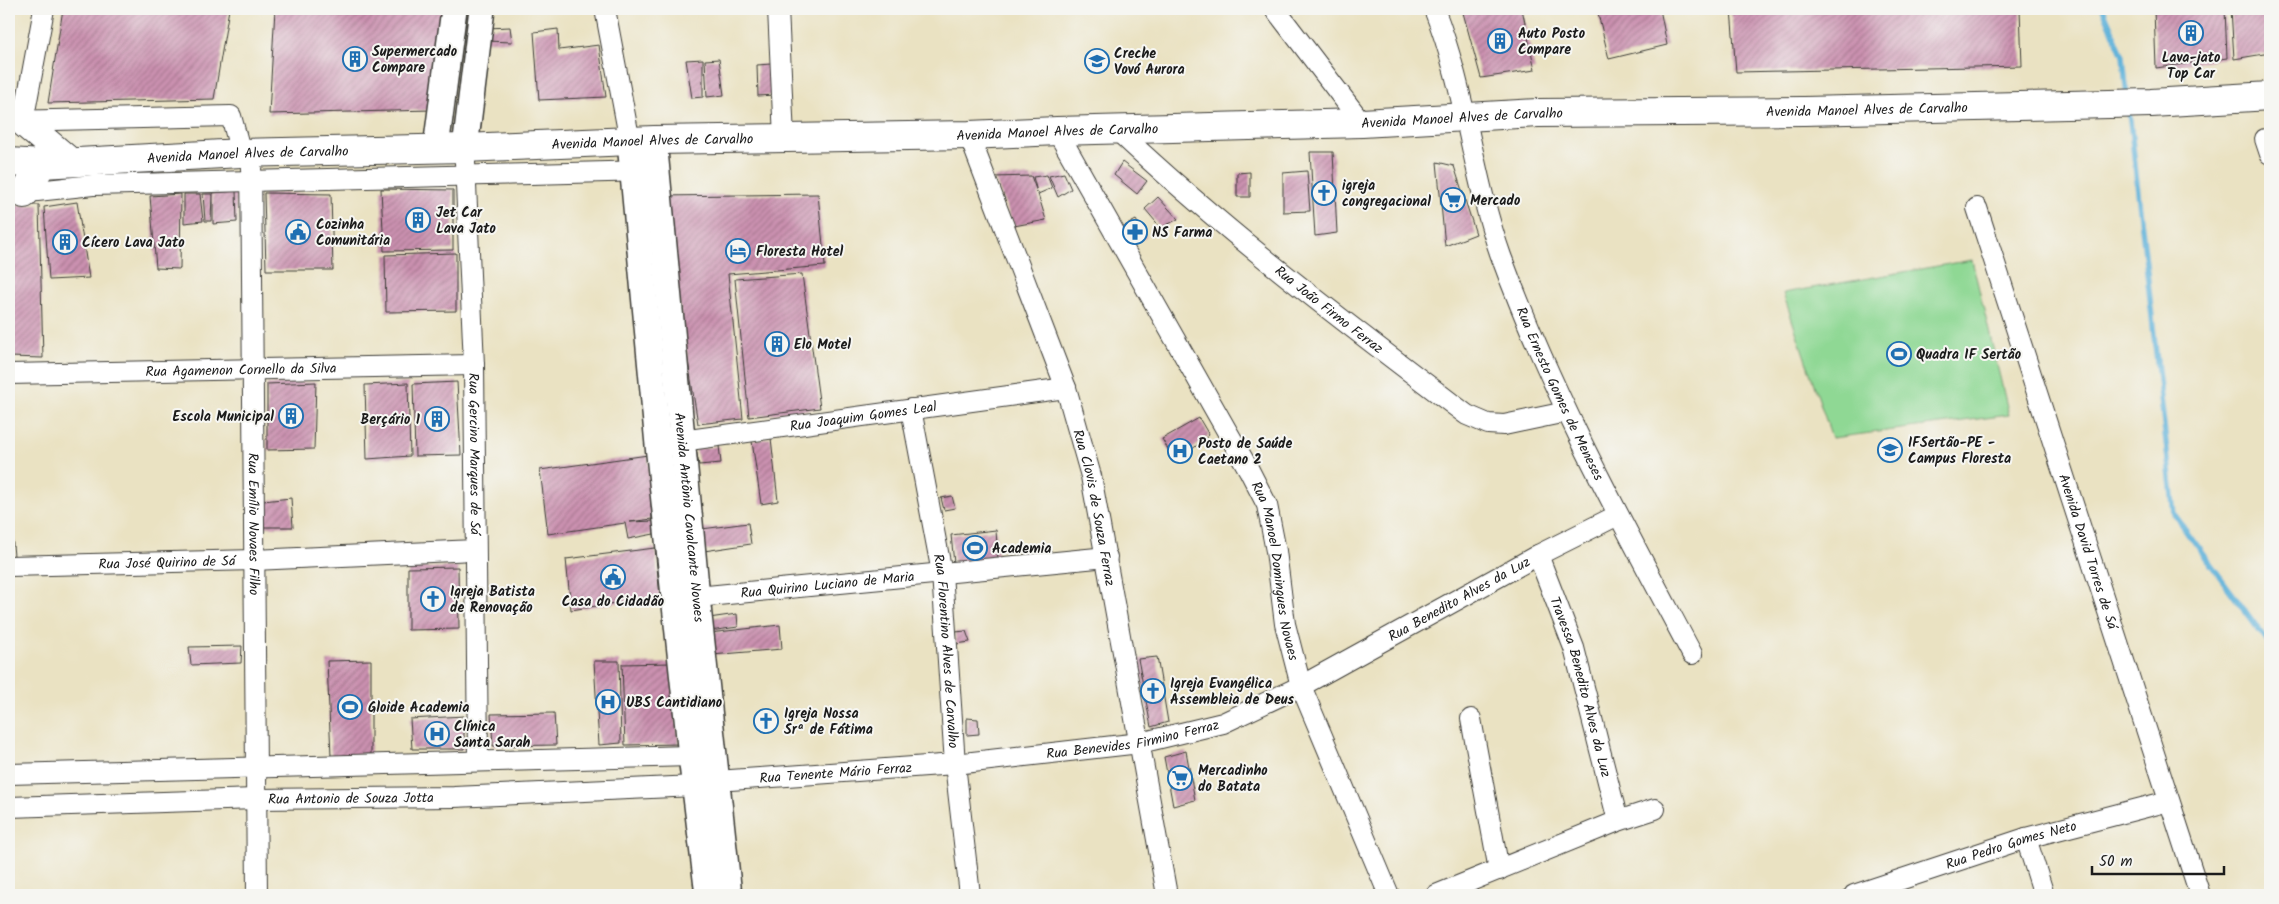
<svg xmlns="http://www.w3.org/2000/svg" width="2279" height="904" viewBox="0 0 2279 904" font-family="Kalam,sans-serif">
  <defs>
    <pattern id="building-hatch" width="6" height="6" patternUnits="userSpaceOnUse" patternTransform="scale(1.25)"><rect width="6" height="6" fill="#cb91b0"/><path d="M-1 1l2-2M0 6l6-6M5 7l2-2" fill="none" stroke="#a4768e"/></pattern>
  </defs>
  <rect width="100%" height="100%" fill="#f6f6f2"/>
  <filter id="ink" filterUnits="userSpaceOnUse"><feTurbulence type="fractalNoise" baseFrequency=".02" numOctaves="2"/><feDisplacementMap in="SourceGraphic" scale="10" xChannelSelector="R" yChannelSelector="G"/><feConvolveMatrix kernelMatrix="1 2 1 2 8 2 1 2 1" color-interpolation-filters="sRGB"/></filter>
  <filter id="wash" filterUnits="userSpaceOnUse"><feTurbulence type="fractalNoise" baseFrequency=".0096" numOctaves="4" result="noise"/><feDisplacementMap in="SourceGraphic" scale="20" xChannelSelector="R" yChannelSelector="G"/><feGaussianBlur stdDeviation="1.12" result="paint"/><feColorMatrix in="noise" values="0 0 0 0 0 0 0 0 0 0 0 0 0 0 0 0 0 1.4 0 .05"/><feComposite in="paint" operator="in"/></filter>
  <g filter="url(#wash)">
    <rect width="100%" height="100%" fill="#eae2c2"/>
    <!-- grass -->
    <path fill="#8fd894" stroke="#567a58" d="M1972 260 2009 415 1832 438 1783 293Z"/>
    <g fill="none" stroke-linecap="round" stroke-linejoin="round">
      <!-- stream -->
      <path stroke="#5db1d9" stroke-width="5.5" d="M2103 9 2123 56 2127 97
        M2129 111 2174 514 2270 645"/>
    </g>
    <g id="blocks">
      <!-- building -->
      <path fill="url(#building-hatch)" d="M63 9H229L214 99 48 103Z
        M275 9H445L432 110 269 114Z
        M1462 9H1522L1535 70 1481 78Z
        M1597 9H1660L1667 45 1609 59Z
        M1731 9H2020L2022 66 1736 72Z
        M2154 9H2225L2227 58 2156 68Z
        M2231 9H2270V53L2234 59Z
        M510 27 512 42 485 41 487 28Z
        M558 29 559 50 599 45 606 97 539 100 534 32Z
        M703 59V97L692 98 686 60Z
        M719 59 724 95 707 97 705 60Z
        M771 64 774 95 758 96 757 65Z
        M1310 152H1333L1337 233 1315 236Z
        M1122 162 1147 181 1137 194 1114 175Z
        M1437 162 1454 166 1476 234 1445 246Z
        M1307 171 1310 211 1283 212V173Z
        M1250 172V197H1237V173Z
        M1064 173 1071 189 1058 197 1049 176Z
        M1047 175 1052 188 1038 194 1046 220 1014 226 994 177 1031 176 1037 192 1033 177Z
        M381 189 453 190V250L384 251Z
        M236 191 237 222 213 224V193Z
        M264 193 331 194 333 270H266Z
        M181 194 180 269 156 268 150 196Z
        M184 194H200L203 221 184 223Z
        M203 194H212L211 221H205Z
        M818 194 825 266 728 274 743 419 698 424 662 196Z
        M1158 197 1178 219 1161 228 1145 209Z
        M77 202 89 278 49 280 44 207Z
        M9 205H39L43 358 9 357Z
        M1136 220 1146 237 1134 244 1125 226Z
        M456 253V311L386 312 385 255Z
        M802 274 820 408 749 417 735 279Z
        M316 382 314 449 267 450V384Z
        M457 382 461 455 415 456 413 384Z
        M408 383 410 456 367 459 365 385Z
        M1199 418 1209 435 1176 463 1162 439Z
        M771 438 778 501 761 504 752 441Z
        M719 446 721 463 699 465 696 449Z
        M648 455 652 519 630 522 654 521V534L628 539 625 523 548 534 540 470Z
        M952 496 955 508 944 510 941 498Z
        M291 498 293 527H264L263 501Z
        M748 523 751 544 704 551 702 529Z
        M996 530 998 561 954 563 951 535Z
        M9 534H12L14 556H9Z
        M655 548 660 596 571 610 566 559Z
        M458 567 459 629 408 630V568Z
        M737 614 738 627 710 631 709 618Z
        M780 625 782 649 712 655 709 633Z
        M966 631 970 642 956 644 955 632Z
        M242 646 241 663 191 665 189 647Z
        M1157 657 1168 722 1151 727 1138 659Z
        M371 660V754L331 756 327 661Z
        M594 661H619L621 743 599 745Z
        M671 663 679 744 625 745 622 664Z
        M554 713 556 745 493 746 491 714Z
        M464 716V749H412L410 719Z
        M967 718 978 719 979 734 967 735Z
        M1186 751 1195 800 1173 806 1164 757Z"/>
    </g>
  </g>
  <g filter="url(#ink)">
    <use href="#blocks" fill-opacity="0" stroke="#3b3a35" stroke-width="1"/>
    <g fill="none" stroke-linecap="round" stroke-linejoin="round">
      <defs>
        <g id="minor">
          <path d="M605 9 630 142"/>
          <path d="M778 9 784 138"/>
          <path d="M1275 9 1362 123"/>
          <path id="s1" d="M1434 9C1466 89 1472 175 1501 256 1552 395 1623 524 1692 654"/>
          <path d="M9 121 231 116 241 153"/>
          <path d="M23 122 44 9"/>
          <path id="s2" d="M1117 130C1227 234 1347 324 1467 415L1488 424 1504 425 1566 412"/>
          <path id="s3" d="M1057 131 1249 470 1267 505 1276 551 1285 624 1301 686 1389 895"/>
          <path id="s4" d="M969 135 1066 388 1091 476 1167 895"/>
          <path d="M2265 139 2270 154"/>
          <path id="s5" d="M251 153 257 895"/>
          <path id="s6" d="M465 162 474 365 478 760"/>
          <path d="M9 194 93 185 646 171"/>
          <path id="s7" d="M1977 208 2200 895"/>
          <path id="s8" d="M9 374 474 365"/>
          <path id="s9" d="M911 409 942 573 955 764 970 895"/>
          <path id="s10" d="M667 443 1066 388"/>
          <path id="s11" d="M1538 555 1574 648 1618 821"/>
          <path id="s12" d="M9 566 254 560 475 550"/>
          <path id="s13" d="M697 597 1107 557"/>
          <path d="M1471 719 1499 870"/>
          <path d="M9 774 691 756"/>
          <path id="s14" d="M716 781 955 764 1140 743 1223 723 1301 686 1538 555 1618 515"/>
          <path id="s15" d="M9 807 256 799 454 797 695 786"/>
          <path d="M2026 838 2044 895"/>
          <path d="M1436 895 1618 821 1655 809"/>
          <path id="s16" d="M1854 895 2026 838 2169 801"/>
        </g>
        <g id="tertiary">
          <path id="s17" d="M654 140 697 597 729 895"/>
          <path d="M630 142 658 445 691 756 708 895"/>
          <path d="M436 148 454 9"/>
          <path d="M465 148 482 9"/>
        </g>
        <g id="secondary">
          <path d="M23 122 69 161"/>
          <path id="s18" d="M9 162 42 164 241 153 465 148 654 140 969 135 1057 131 1362 123 1538 113 1804 111 2151 103 2270 96"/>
          <path d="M24 194 42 164"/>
        </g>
      </defs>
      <!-- minor casing -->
      <use href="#minor" stroke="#3b3a35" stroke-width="22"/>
      <!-- tertiary casing -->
      <use href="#tertiary" stroke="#3b3a35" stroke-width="28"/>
      <!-- secondary casing -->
      <use href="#secondary" stroke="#3b3a35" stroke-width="30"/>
      <!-- minor -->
      <use href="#minor" stroke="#fff" stroke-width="20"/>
      <!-- tertiary -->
      <use href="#tertiary" stroke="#fff" stroke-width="25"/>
      <!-- secondary -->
      <use href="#secondary" stroke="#fff" stroke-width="28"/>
    </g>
  </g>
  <!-- icons -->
  <defs>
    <symbol id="building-ring" viewBox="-11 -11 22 22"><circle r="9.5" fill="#f6f6f2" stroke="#1f6fb2" stroke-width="1.5"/><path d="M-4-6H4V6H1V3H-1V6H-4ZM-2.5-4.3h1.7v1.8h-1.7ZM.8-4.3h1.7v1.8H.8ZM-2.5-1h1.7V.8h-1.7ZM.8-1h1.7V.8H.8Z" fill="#1f6fb2"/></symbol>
    <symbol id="school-ring" viewBox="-11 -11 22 22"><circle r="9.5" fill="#f6f6f2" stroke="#1f6fb2" stroke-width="1.5"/><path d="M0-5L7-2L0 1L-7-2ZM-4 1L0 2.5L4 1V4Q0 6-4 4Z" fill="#1f6fb2"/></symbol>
    <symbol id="church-ring" viewBox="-11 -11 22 22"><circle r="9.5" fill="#f6f6f2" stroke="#1f6fb2" stroke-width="1.5"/><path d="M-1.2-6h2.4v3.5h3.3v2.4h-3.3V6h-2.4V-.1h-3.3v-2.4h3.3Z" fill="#1f6fb2"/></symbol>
    <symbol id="supermarket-ring" viewBox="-11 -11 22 22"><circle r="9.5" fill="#f6f6f2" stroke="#1f6fb2" stroke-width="1.5"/><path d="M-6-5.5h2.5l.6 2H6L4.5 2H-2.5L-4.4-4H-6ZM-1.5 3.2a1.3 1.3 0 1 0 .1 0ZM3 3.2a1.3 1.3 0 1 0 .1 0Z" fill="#1f6fb2"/></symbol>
    <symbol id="civic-ring" viewBox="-11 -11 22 22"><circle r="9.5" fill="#f6f6f2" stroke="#1f6fb2" stroke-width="1.5"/><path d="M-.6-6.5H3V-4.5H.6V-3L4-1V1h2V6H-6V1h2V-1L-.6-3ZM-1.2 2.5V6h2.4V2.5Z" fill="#1f6fb2"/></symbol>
    <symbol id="pharmacy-ring" viewBox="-11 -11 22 22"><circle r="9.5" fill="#f6f6f2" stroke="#1f6fb2" stroke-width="1.5"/><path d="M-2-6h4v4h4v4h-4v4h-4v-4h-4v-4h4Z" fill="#1f6fb2"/></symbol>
    <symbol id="hotel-ring" viewBox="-11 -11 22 22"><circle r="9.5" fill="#f6f6f2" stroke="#1f6fb2" stroke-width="1.5"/><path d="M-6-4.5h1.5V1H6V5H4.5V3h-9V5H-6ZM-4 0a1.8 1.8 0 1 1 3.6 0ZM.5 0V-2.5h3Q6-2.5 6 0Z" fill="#1f6fb2"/></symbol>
    <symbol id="stadium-ring" viewBox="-11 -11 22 22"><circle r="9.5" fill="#f6f6f2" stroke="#1f6fb2" stroke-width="1.5"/><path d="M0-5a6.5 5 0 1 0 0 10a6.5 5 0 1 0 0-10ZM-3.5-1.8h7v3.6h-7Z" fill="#1f6fb2"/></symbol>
    <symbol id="university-ring" viewBox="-11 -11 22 22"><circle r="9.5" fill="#f6f6f2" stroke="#1f6fb2" stroke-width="1.5"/><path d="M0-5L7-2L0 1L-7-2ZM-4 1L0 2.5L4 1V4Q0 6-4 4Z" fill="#1f6fb2"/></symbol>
    <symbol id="hospital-ring" viewBox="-11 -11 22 22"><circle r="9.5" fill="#f6f6f2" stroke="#1f6fb2" stroke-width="1.5"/><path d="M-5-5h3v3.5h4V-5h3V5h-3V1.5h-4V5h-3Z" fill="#1f6fb2"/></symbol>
  </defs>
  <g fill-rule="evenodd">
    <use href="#building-ring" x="2177" y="19" width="28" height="28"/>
    <use href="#building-ring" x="1486" y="27" width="28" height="28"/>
    <use href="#building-ring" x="341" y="45" width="28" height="28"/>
    <use href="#school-ring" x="1083" y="47" width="28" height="28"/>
    <use href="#church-ring" x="1310" y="179" width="28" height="28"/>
    <use href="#supermarket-ring" x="1439" y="186" width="28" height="28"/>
    <use href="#building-ring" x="404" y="206" width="28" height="28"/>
    <use href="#civic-ring" x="284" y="218" width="28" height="28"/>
    <use href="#pharmacy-ring" x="1121" y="218" width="28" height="28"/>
    <use href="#building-ring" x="51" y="228" width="28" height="28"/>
    <use href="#hotel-ring" x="724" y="237" width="28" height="28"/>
    <use href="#building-ring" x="763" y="330" width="28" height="28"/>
    <use href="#stadium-ring" x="1885" y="340" width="28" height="28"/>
    <use href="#building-ring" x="277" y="402" width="28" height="28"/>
    <use href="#building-ring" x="423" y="405" width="28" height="28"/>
    <use href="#university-ring" x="1876" y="436" width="28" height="28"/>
    <use href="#hospital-ring" x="1166" y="437" width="28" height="28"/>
    <use href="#stadium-ring" x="961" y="534" width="28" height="28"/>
    <use href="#civic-ring" x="599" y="563" width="28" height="28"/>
    <use href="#church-ring" x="419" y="585" width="28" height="28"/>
    <use href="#church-ring" x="1139" y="677" width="28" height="28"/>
    <use href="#hospital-ring" x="594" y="688" width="28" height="28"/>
    <use href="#stadium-ring" x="336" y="693" width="28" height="28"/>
    <use href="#church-ring" x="752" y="707" width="28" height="28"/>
    <use href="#hospital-ring" x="423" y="720" width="28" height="28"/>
    <use href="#supermarket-ring" x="1166" y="764" width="28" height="28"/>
  </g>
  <g text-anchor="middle" stroke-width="4" stroke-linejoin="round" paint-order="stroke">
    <!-- poi labels -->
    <g font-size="14" font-weight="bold" fill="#1c1c1c" stroke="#f6f6f2" text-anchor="start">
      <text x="1518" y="38">Auto Posto<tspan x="1518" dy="16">Compare</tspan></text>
      <text x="372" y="56">Supermercado<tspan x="372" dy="16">Compare</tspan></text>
      <text x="1114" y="58">Creche<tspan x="1114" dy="16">Vovó Aurora</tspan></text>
      <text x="2191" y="62" text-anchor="middle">Lava-jato<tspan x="2191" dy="16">Top Car</tspan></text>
      <text x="1342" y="190">igreja<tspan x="1342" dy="16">congregacional</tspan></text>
      <text x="1470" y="205">Mercado</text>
      <text x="436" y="217">Jet Car<tspan x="436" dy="16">Lava Jato</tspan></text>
      <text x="316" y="229">Cozinha<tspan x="316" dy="16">Comunitária</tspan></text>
      <text x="1152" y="237">NS Farma</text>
      <text x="82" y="247">Cícero Lava Jato</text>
      <text x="756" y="256">Floresta Hotel</text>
      <text x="794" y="349">Elo Motel</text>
      <text x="1916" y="359">Quadra IF Sertão</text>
      <text x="274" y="421" text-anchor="end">Escola Municipal</text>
      <text x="420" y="424" text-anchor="end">Berçário 1</text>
      <text x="1908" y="447">IFSertão-PE -<tspan x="1908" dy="16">Campus Floresta</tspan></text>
      <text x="1198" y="448">Posto de Saúde<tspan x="1198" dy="16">Caetano 2</tspan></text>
      <text x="992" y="553">Academia</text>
      <text x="450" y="596">Igreja Batista<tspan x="450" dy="16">de Renovação</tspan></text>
      <text x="613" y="606" text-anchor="middle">Casa do Cidadão</text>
      <text x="1170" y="688">Igreja Evangélica<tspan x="1170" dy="16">Assembleia de Deus</tspan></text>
      <text x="626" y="707">UBS Cantidiano</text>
      <text x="368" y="712">Gloide Academia</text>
      <text x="784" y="718">Igreja Nossa<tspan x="784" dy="16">Srª de Fátima</tspan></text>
      <text x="454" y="731">Clínica<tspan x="454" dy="16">Santa Sarah</tspan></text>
      <text x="1198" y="775">Mercadinho<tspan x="1198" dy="16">do Batata</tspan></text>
    </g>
    <!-- street labels -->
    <g font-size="14" fill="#1c1c1c" stroke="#f6f6f2">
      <text dy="5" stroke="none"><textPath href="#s18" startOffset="1859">Avenida Manoel Alves de Carvalho</textPath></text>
      <text dy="5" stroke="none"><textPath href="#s18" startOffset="1454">Avenida Manoel Alves de Carvalho</textPath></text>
      <text dy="5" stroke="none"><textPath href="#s18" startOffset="1049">Avenida Manoel Alves de Carvalho</textPath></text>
      <text dy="5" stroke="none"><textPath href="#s18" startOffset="644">Avenida Manoel Alves de Carvalho</textPath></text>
      <text dy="5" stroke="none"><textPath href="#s18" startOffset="239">Avenida Manoel Alves de Carvalho</textPath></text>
      <text dy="5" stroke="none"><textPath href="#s2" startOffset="278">Rua João Firmo Ferraz</textPath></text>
      <text dy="5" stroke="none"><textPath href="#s8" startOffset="232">Rua Agamenon Cornello da Silva</textPath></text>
      <text dy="5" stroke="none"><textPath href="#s1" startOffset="406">Rua Ernesto Gomes de Meneses</textPath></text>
      <text dy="5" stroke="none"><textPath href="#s10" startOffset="198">Rua Joaquim Gomes Leal</textPath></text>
      <text dy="5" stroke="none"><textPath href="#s6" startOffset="292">Rua Gercino Marques de Sá</textPath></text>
      <text dy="5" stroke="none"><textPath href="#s4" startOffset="394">Rua Clovis de Souza Ferraz</textPath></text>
      <text dy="5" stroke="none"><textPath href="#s17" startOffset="379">Avenida Antônio Cavalcante Novaes</textPath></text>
      <text dy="5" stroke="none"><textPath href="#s5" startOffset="371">Rua Emílio Novaes Filho</textPath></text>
      <text dy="5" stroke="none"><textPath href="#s7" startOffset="361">Avenida David Torres de Sá</textPath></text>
      <text dy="5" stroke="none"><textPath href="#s12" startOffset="158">Rua José Quirino de Sá</textPath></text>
      <text dy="5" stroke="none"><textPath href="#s3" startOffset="495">Rua Manoel Domingues Novaes</textPath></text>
      <text dy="5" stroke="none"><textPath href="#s13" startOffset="131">Rua Quirino Luciano de Maria</textPath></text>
      <text dy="5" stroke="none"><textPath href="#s14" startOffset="778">Rua Benedito Alves da Luz</textPath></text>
      <text dy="5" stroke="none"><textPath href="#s9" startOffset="245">Rua Florentino Alves de Carvalho</textPath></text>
      <text dy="5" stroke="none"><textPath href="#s11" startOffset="139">Travessa Benedito Alves da Luz</textPath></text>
      <text dy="5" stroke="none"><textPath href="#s14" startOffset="419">Rua Benevides Firmino Ferraz</textPath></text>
      <text dy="5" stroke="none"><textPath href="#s14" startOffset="120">Rua Tenente Mário Ferraz</textPath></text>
      <text dy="5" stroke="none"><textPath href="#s15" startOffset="342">Rua Antonio de Souza Jotta</textPath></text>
      <text dy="5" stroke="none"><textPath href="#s16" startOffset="165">Rua Pedro Gomes Neto</textPath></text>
    </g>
  </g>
  <!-- margin -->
  <rect width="2279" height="904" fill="none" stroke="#f6f6f2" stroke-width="30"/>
  <!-- scale -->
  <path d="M2092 866v8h132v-8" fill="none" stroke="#1c1c1c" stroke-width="2.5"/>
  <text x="2099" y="866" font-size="15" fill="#1c1c1c" stroke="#f6f6f2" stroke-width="4" paint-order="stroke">50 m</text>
</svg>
